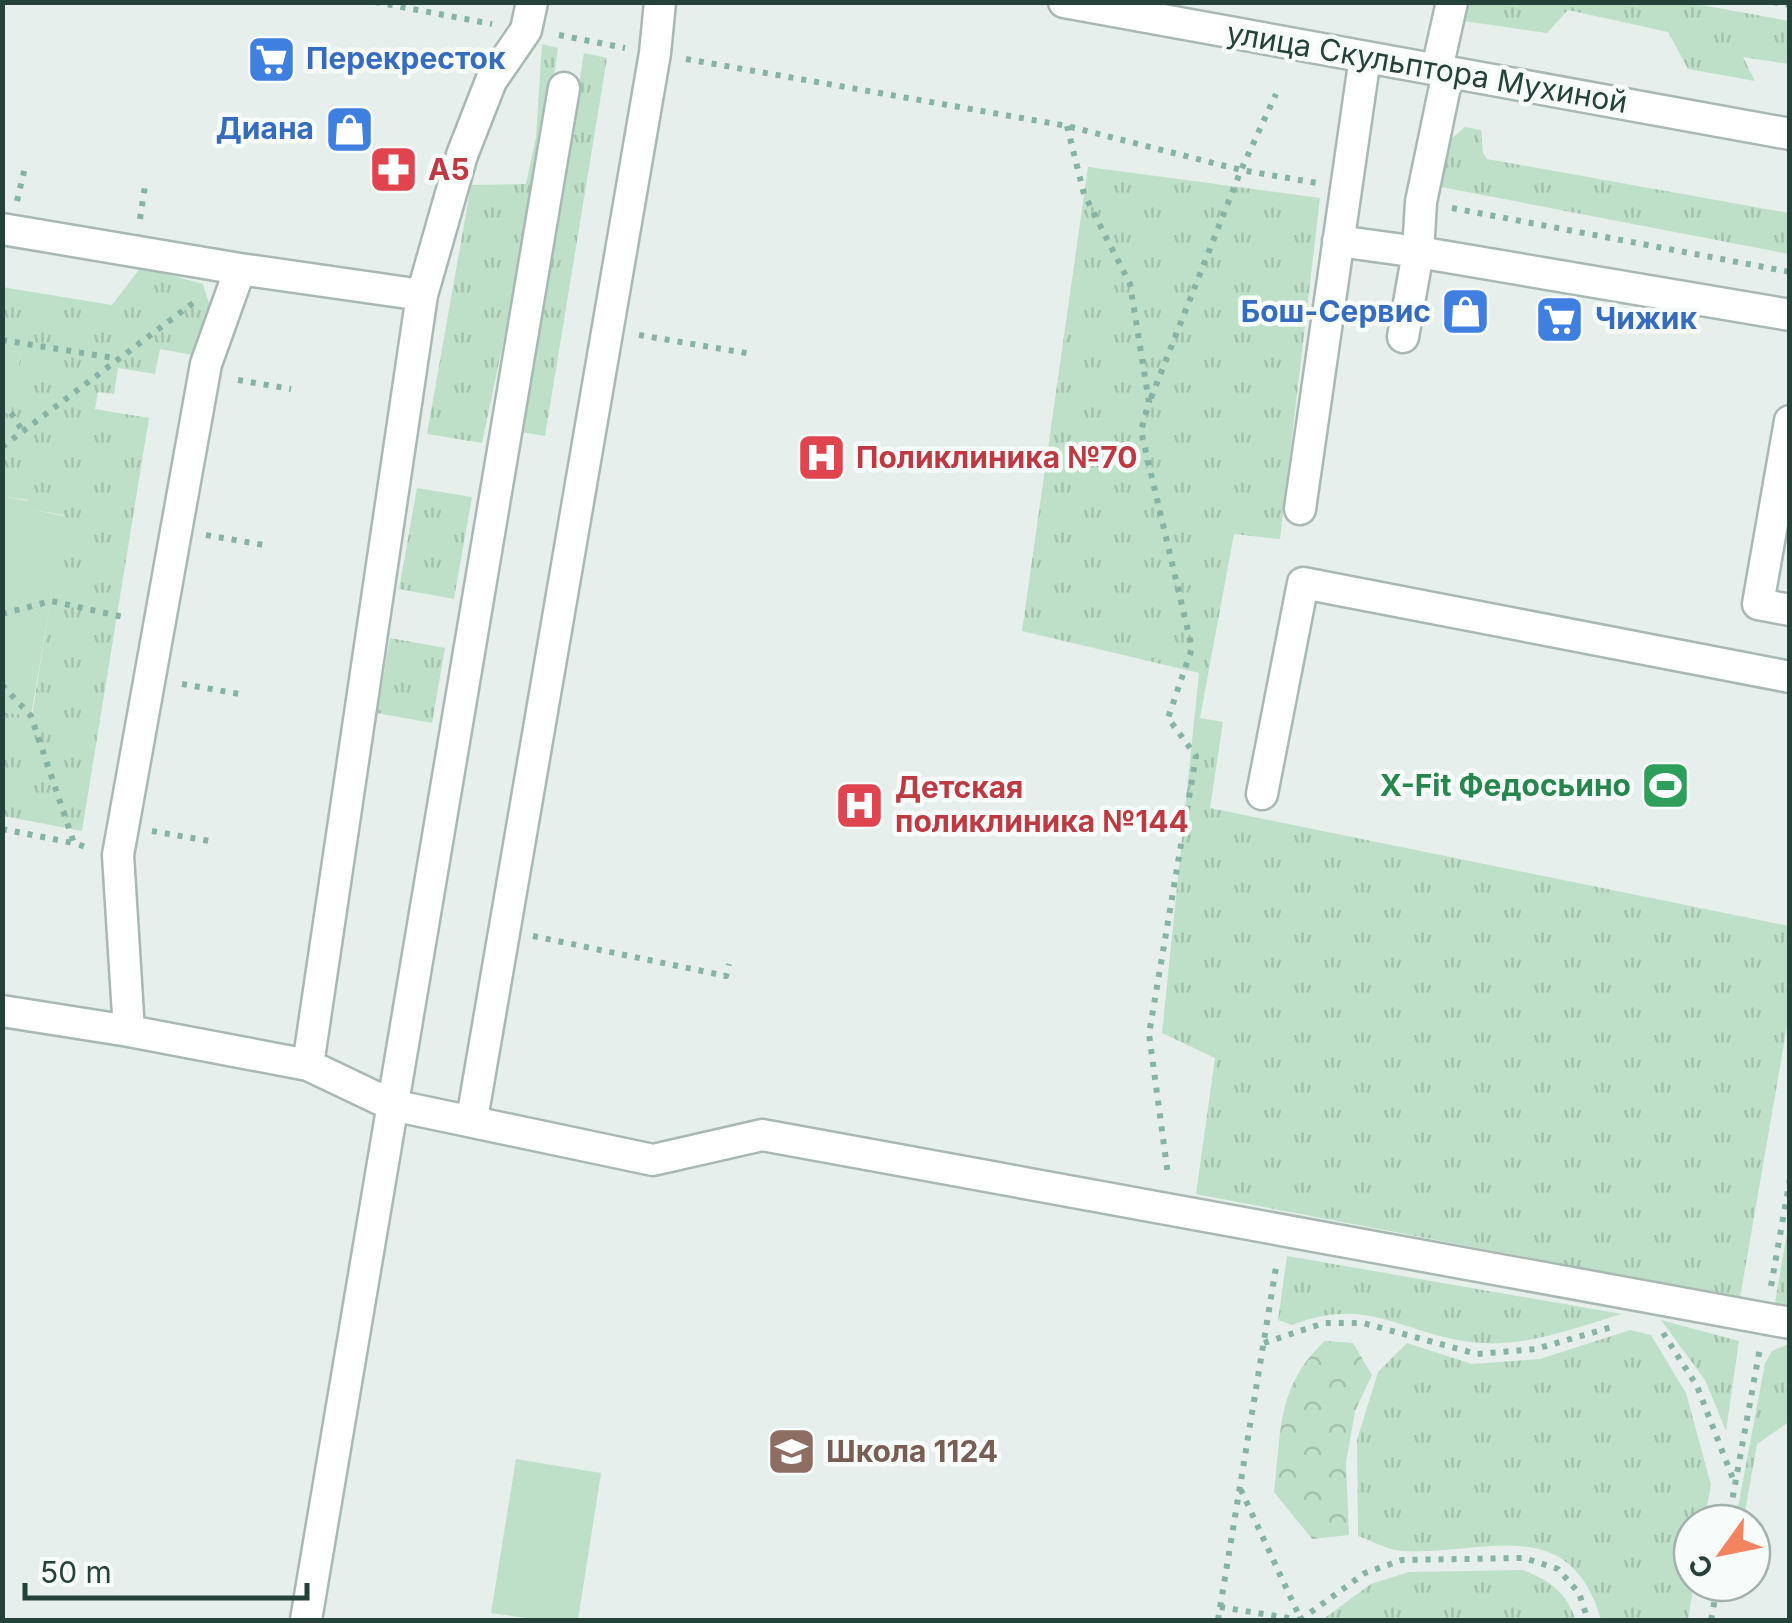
<svg xmlns="http://www.w3.org/2000/svg" width="1792" height="1623" viewBox="0 0 1792 1623" font-family="Inter,sans-serif">
  <defs>
    <pattern id="grass-tufts" width="24" height="20" patternUnits="userSpaceOnUse" patternTransform="scale(2.5)"><rect width="24" height="20" fill="#bfe0c8"/><path d="M3 7l-1-3M5 7V3M7 7l1-3M15 17l-1-3M17 17v-4M19 17l1-3" fill="none" stroke="#a4c1ad"/></pattern>
    <pattern id="park-crowns" width="20" height="18" patternUnits="userSpaceOnUse" patternTransform="scale(2.5)"><rect width="20" height="18" fill="#bfe0c8"/><path d="M2 6a3 3 0 1 1 6 0M12 15a3 3 0 1 1 6 0" fill="none" stroke="#a4c1ad"/></pattern>
  </defs>
  <rect width="100%" height="100%" fill="#e6efeb"/>
  <!-- grass -->
  <path fill="url(#grass-tufts)" d="M1469 3H1690L1789 21V64L1743 57 1755 81 1688 69 1668 32 1568 10 1547 33 1464 21Z
    M542 44 558 48 544 149 482 443 427 434 471 185 526 184 536 137Z
    M584 53 607 58 545 436 521 432Z
    M1465 127 1481 130 1483 153 1487 159 1789 213V254L1436 186 1441 148Z
    M1088 167 1320 198 1280 539 1234 534 1200 718 1223 722 1210 808 1789 926V1015L1740 1298 1196 1194 1215 1058 1162 1033 1199 673 1022 631Z
    M141 267 203 284 211 310 198 356 160 349 155 374 118 368 114 394 98 392 95 409 149 418 82 831 3 816V712L32 716 64 515 28 509V500L7 497 3 505V412L10 413 21 353 3 349 2 287 112 305Z
    M417 488 472 497 454 599 399 589Z
    M390 638 445 648 432 723 377 713Z
    M1789 1222V1307L1774 1308Z
    M1287 1256 1622 1314C1574 1328 1522 1349 1471 1342 1400 1333 1368 1295 1292 1325L1278 1320Z
    M1661 1320 1739 1341 1726 1431 1705 1380Z
    M1630 1330 1651 1335 1686 1393 1711 1485 1704 1523H1692L1694 1583 1688 1620H1601C1570 1510 1483 1556 1403 1551 1388 1550 1372 1541 1358 1536L1357 1440 1378 1372 1407 1343 1472 1364 1540 1359Z
    M1788 1344 1789 1422 1757 1444 1743 1523H1735L1765 1363 1772 1351Z
    M1523 1570C1551 1581 1566 1592 1576 1620H1322L1371 1584 1409 1572Z"/>
  <!-- park -->
  <path fill="url(#park-crowns)" d="M1325 1341 1353 1343 1372 1375 1355 1411 1346 1463 1349 1535 1312 1539 1274 1492C1282 1429 1276 1387 1325 1341Z"/>
  <!-- pitch -->
  <path fill="#bfe0c8" d="M3 349 21 353 11 413 3 412Z
    M6 497 29 501V509L65 516 31 716 3 712 2 505Z
    M516 1459 601 1473 578 1620H541L491 1613Z"/>
  <g fill="none" stroke-linecap="round" stroke-linejoin="round">
    <defs>
      <path id="minor" d="M1064 2 1790 134
        M1437 69 1452 2
        M2 229 240 269 422 295
        M1338 241 1418 252 1790 315
        M1403 337 1418 252 1421 202 1448 72
        M1790 421 1758 604 1790 610
        M1300 509 1365 57
        M1262 794 1303 583 1790 677
        M2 1011 129 1031 308 1065 392 1105 653 1160 762 1135 1790 1323
        M129 1031 118 855 206 364 240 269
        M308 1065 422 295 462 155 491 81 526 30 532 2
        M472 1119 655 53 660 2
        M306 1620 564 88"/>
    </defs>
    <!-- minor casing -->
    <use href="#minor" stroke="#a8b8b2" stroke-width="35"/>
    <!-- path -->
    <path stroke="#86b3a5" stroke-width="6" stroke-dasharray="5 8" stroke-linecap="butt" d="M375 2 492 24
      M1773 2 1790 5
      M559 35 625 48
      M686 59 1067 126 1241 170 1317 183
      M1067 126 1084 194 1130 284 1149 402 1141 431 1192 648 1168 718 1196 756 1149 1034 1168 1175
      M17 201 26 163
      M1452 208 1790 272
      M140 219 145 186
      M639 335 752 354
      M2 340 114 358
      M238 380 291 389
      M1151 398 1241 170 1276 94
      M11 413 22 430
      M2 447 193 303
      M206 535 264 545
      M2 614 51 601 128 618
      M182 684 240 694
      M2 685 31 716 74 843 86 847
      M2 829 73 843
      M152 831 215 842
      M533 936 726 976 729 964
      M1771 1286 1790 1179
      M1663 1333 1697 1386 1735 1484
      M1264 1343 1324 1323H1363L1477 1354 1536 1349 1612 1327
      M1728 1523 1760 1348
      M1220 1607 1301 1620 1241 1490
      M1218 1620 1277 1261
      M1300 1620 1365 1573 1402 1560 1524 1558 1558 1569 1579 1593 1588 1620
      M1711 1620 1718 1583"/>
    <!-- minor -->
    <use href="#minor" stroke="#fff" stroke-width="30"/>
  </g>
  <!-- icons -->
  <defs>
    <symbol id="supermarket-square" viewBox="-11 -11 22 22"><rect x="-9" y="-9" width="18" height="18" rx="4" fill="#3f7fe0" stroke="#f7fbf9"/><path d="M-6-5.5h2.5l.6 2H6L4.5 2H-2.5L-4.4-4H-6ZM-1.5 3.2a1.3 1.3 0 1 0 .1 0ZM3 3.2a1.3 1.3 0 1 0 .1 0Z" fill="#fff"/></symbol>
    <symbol id="shop-square" viewBox="-11 -11 22 22"><rect x="-9" y="-9" width="18" height="18" rx="4" fill="#3f7fe0" stroke="#f7fbf9"/><path d="M-5-2.5h2.3a2.7 3.5 0 0 1 5.4 0H5L5.5 6h-11ZM-1.5-2.5h3a1.5 2.3 0 0 0-3 0Z" fill="#fff"/></symbol>
    <symbol id="pharmacy-square" viewBox="-11 -11 22 22"><rect x="-9" y="-9" width="18" height="18" rx="4" fill="#e0444e" stroke="#f7fbf9"/><path d="M-2-6h4v4h4v4h-4v4h-4v-4h-4v-4h4Z" fill="#fff"/></symbol>
    <symbol id="hospital-square" viewBox="-11 -11 22 22"><rect x="-9" y="-9" width="18" height="18" rx="4" fill="#e0444e" stroke="#f7fbf9"/><path d="M-5-5h3v3.5h4V-5h3V5h-3V1.5h-4V5h-3Z" fill="#fff"/></symbol>
    <symbol id="stadium-square" viewBox="-11 -11 22 22"><rect x="-9" y="-9" width="18" height="18" rx="4" fill="#2e9e5b" stroke="#f7fbf9"/><path d="M0-5a6.5 5 0 1 0 0 10a6.5 5 0 1 0 0-10ZM-3.5-1.8h7v3.6h-7Z" fill="#fff"/></symbol>
    <symbol id="school-square" viewBox="-11 -11 22 22"><rect x="-9" y="-9" width="18" height="18" rx="4" fill="#8d6e63" stroke="#f7fbf9"/><path d="M0-5L7-2L0 1L-7-2ZM-4 1L0 2.5L4 1V4Q0 6-4 4Z" fill="#fff"/></symbol>
  </defs>
  <g fill-rule="evenodd">
    <use href="#supermarket-square" x="244" y="32" width="55" height="55"/>
    <use href="#shop-square" x="322" y="102" width="55" height="55"/>
    <use href="#pharmacy-square" x="366" y="142" width="55" height="55"/>
    <use href="#shop-square" x="1438" y="284" width="55" height="55"/>
    <use href="#supermarket-square" x="1532" y="292" width="55" height="55"/>
    <use href="#hospital-square" x="794" y="430" width="55" height="55"/>
    <use href="#stadium-square" x="1638" y="758" width="55" height="55"/>
    <use href="#hospital-square" x="832" y="778" width="55" height="55"/>
    <use href="#school-square" x="764" y="1424" width="55" height="55"/>
  </g>
  <g text-anchor="middle" stroke-width="9" stroke-linejoin="round" paint-order="stroke">
    <!-- shop labels -->
    <g font-size="30" font-weight="bold" fill="#366cbe" stroke="#f7fbf9" text-anchor="start">
      <text x="306" y="69">Перекресток</text>
      <text x="314" y="139" text-anchor="end">Диана</text>
      <text x="1431" y="322" text-anchor="end">Бош-Сервис</text>
      <text x="1595" y="329">Чижик</text>
    </g>
    <!-- street labels -->
    <g font-size="30" fill="#24423a" stroke="#f7fbf9">
      <text transform="translate(1427 68) rotate(10)" y="10">улица Скульптора Мухиной</text>
    </g>
    <!-- health labels -->
    <g font-size="30" font-weight="bold" fill="#be3a42" stroke="#f7fbf9" text-anchor="start">
      <text x="428" y="180">А5</text>
      <text x="856" y="468">Поликлиника №70</text>
      <text x="895" y="798">Детская<tspan x="895" dy="34">поликлиника №144</tspan></text>
    </g>
    <!-- leisure labels -->
    <g font-size="30" font-weight="bold" fill="#27864d" stroke="#f7fbf9" text-anchor="end">
      <text x="1631" y="796">X-Fit Федосьино</text>
    </g>
    <!-- education labels -->
    <g font-size="30" font-weight="bold" fill="#785e54" stroke="#f7fbf9" text-anchor="start">
      <text x="826" y="1462">Школа 1124</text>
    </g>
  </g>
  <!-- border -->
  <rect width="1792" height="1623" fill="none" stroke="#24423a" stroke-width="10"/>
  <!-- north arrow -->
  <g transform="translate(1722 1553) rotate(237)"><circle r="48" fill="#f7fbf9" stroke="#a3b1ad" stroke-width="2.5"/>
  <path d="M0-8L18 38L0 25L-18 38Z" fill="#f4845f"/>
  <text y="-15" font-size="28" font-weight="bold" text-anchor="middle" fill="#24423a">С</text>
  </g>
  <!-- scale -->
  <path d="M25 1583v15h282v-15" fill="none" stroke="#24423a" stroke-width="5"/>
  <text x="40" y="1583" font-size="30" fill="#24423a" stroke="#f7fbf9" stroke-width="8" paint-order="stroke">50 m</text>
</svg>
